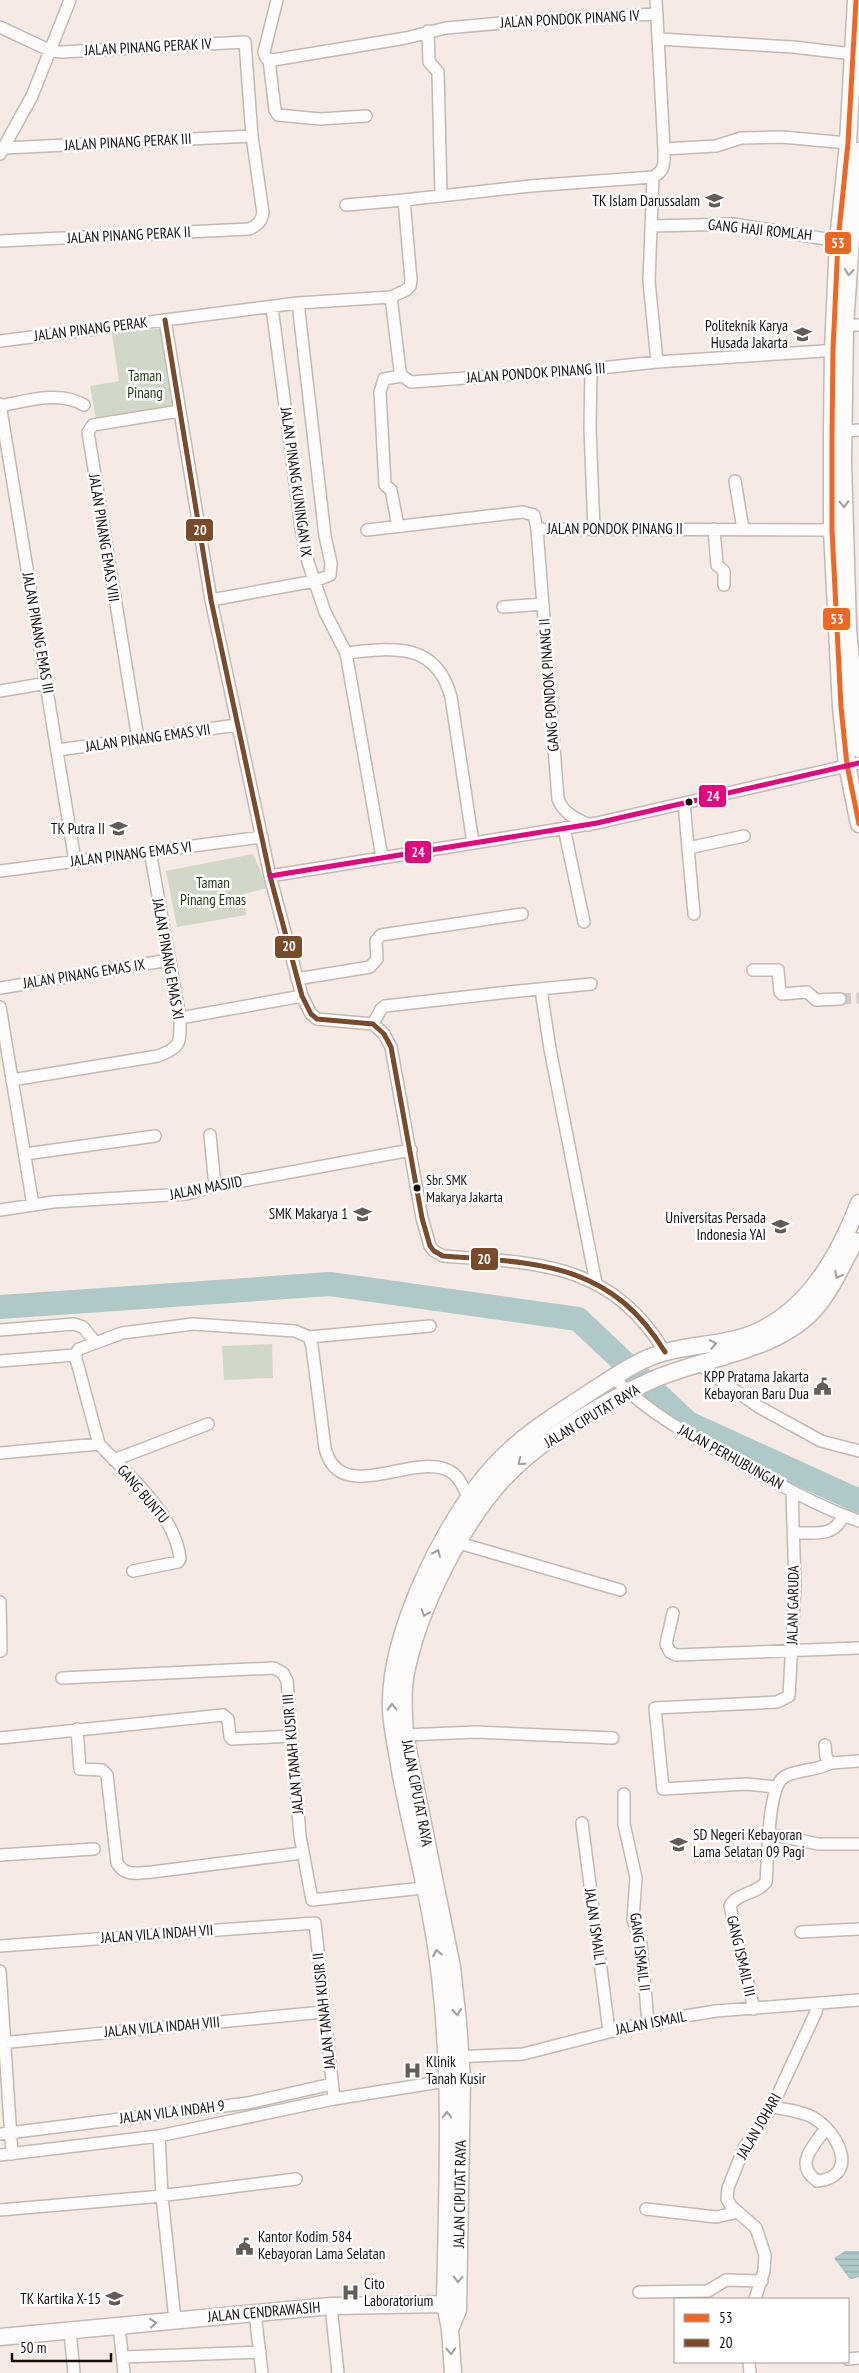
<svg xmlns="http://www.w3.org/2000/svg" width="859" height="2373" viewBox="0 0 859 2373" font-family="'PT Sans Narrow',sans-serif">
  <defs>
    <pattern id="water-rules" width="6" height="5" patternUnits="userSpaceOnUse" patternTransform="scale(1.25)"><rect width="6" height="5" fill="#afc8c8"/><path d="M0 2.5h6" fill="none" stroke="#96abab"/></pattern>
  </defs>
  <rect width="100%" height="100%" fill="#f6eae4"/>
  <!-- green -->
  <path fill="#d2d8c7" d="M163 328 175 407 96 420 90 386 119 381 112 334Z
    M253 854 268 888 243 894 246 915 177 927 166 871Z
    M272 1344 273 1378 224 1380 222 1346Z"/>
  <!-- water -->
  <path fill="url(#water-rules)" d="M845 2251H859V2277L852 2279 849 2278 834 2258Z"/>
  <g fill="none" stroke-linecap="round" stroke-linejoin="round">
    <!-- river -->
    <path stroke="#afc8c8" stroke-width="24" d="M0 1307 330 1284 578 1319 688 1423 859 1501"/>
    <!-- street-tunnel -->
    <path stroke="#d4c9c4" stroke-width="11" stroke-dasharray="11 5.5" stroke-linecap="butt" d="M840 999 859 998"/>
    <defs>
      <path id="street" d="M277 0 264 52 266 58 273 60 406 38 446 28 548 19 657 14
        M0 27 51 51 62 52 245 42 252 136 263 213C261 222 258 225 249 229L0 241
        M428 31 429 62 438 72 441 195
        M659 39 793 47 853 54
        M269 60 275 110 278 115 320 119 366 116
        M5 148 252 136
        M664 149 716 146 741 138 782 137 848 143
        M0 154 32 96 70 0
        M653 177 649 281 657 362
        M346 205 404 200 530 186 653 177C666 170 664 162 664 149L656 0
        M651 226 733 224 838 241
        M391 297 400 371 402 376 411 382 591 369 657 362 839 350
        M272 307 301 528 308 562 325 612 346 653 382 857
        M165 320 211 600 270 876 302 996 311 1014 317 1019 373 1024 384 1034 391 1047 422 1218 430 1246 434 1251 443 1256C538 1263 610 1262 665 1352
        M838 326 859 325
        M0 341 298 303 391 297 406 290 410 286 411 280 404 200
        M591 369 590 428 594 530
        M0 404 75 861
        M0 406C26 401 60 390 84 405
        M838 432 859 430
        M735 481 743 529
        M398 526 391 490 385 485 380 392 384 379 402 376
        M537 529 838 530
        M714 529 717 565 724 571V585
        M367 530 523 512 534 515 537 529 558 799C563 813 576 819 589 825
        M211 600 315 581 330 575 331 563 325 536 298 303
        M503 607 543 604
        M346 653C393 648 436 641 451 697L473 843
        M0 691 47 683
        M138 739 88 432 93 425 179 411
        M58 750 237 725
        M684 803 694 914
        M564 828 584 922
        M688 848 744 836
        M0 871 262 837
        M270 876 597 823 859 763
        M753 970H778L780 992 782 994 807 992 816 1000 840 999
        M297 979 370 967 377 959 376 941 381 935 522 914
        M0 988 169 960
        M541 990 550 1049 596 1283
        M0 1007 33 1205
        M180 1018 302 996
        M373 1024 381 1009 385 1006 509 992 591 984
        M12 1080 158 1056C182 1047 180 1043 180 1018L150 851
        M210 1135 215 1186
        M25 1154 155 1136
        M0 1210 53 1202 186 1194 215 1186 411 1150
        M0 1330 74 1324 83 1327 95 1342
        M309 1337 430 1326
        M0 1361 75 1355
        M699 1363 711 1374 759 1407 821 1441 859 1451
        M613 1377C649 1414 694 1438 739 1462 778 1484 817 1506 859 1521
        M99 1444C128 1475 176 1515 180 1559L178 1562 133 1571
        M0 1453 99 1444 75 1355 79 1349 122 1333 193 1324 295 1331 309 1337 312 1346 325 1448C340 1510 420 1446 454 1474 461 1480 465 1490 468 1497
        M114 1460 208 1424
        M794 1533C814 1532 834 1538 843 1516
        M459 1543 620 1590
        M0 1602 1 1651
        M673 1613 666 1644 670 1652 676 1655 859 1648
        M62 1678 274 1668 283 1673 287 1681 300 1836 312 1900 432 1887
        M77 1729 80 1769 102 1770 107 1775 117 1863C125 1877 138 1873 152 1872L302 1853
        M405 1735 476 1732 613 1738
        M0 1738 223 1715 228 1719 230 1737 232 1739 292 1736
        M825 1745 826 1757 831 1763 859 1761
        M776 1787 746 1784 663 1789 655 1708 777 1702 789 1696 795 1585 792 1492
        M624 1794V1824L636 1878 633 1919 641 1944 648 2022
        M582 1823 609 2031
        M770 1834 818 1844H859
        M0 1855 94 1849
        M801 1932 859 1929
        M0 1946 315 1923 334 2099
        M0 1971 12 2154
        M754 2009 730 1906C736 1893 757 1894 766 1882 768 1862 767 1788 784 1777 798 1769 817 1771 831 1763
        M0 2043 323 2012
        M454 2057 523 2054 648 2022 716 2011 859 2000
        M772 2107C785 2109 807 2112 817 2120 841 2137 858 2177 817 2181 793 2164 814 2146 826 2128
        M0 2134 248 2103 332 2084
        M159 2136 162 2196 175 2320
        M0 2155 159 2136 334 2099 452 2080
        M646 2209 716 2217 738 2212
        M0 2210 151 2197 296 2179
        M639 2292 708 2291 726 2280 762 2281
        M755 2299 764 2271 765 2255 756 2228 731 2206 727 2199 728 2188 744 2148 772 2107 816 2012 817 2004
        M331 2306 338 2373
        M255 2313 262 2373
        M119 2326 124 2373
        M70 2331 74 2373
        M123 2357 260 2352
        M848 2359 859 2358
        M749 2362 750 2373"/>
      <path id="secondary" d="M856 0 848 143 838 241 833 350 832 433V530L841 707 847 765 859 824
        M857 151 845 326 843 462 848 629 859 749
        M451 2327 458 2310 462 2079 458 2022 452 1967 405 1735C404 1716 402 1697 405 1678 417 1611 462 1520 511 1471 544 1438 606 1401 650 1381 700 1358 772 1353 812 1312 831 1292 842 1265 855 1241
        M0 2337 331 2306 445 2304 455 2308
        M453 2373 450 2329 445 2304C447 2192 453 2079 439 1968 431 1901 412 1835 400 1770 397 1750 392 1730 391 1710 388 1636 444 1521 494 1466 522 1435 560 1412 595 1389 617 1375 641 1358 666 1352 694 1344 724 1345 752 1334 808 1311 838 1257 859 1203"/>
    </defs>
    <!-- street casing -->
    <use href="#street" stroke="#c2b9b5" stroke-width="14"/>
    <!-- secondary casing -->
    <use href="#secondary" stroke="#c2b9b5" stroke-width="19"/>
    <!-- street -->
    <use href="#street" stroke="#fefcfb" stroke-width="11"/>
    <!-- secondary -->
    <use href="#secondary" stroke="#fefcfb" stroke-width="16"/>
    <defs>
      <path id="bus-1" d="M856 0 848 143 838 241 833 350 832 433V530L841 707 847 765 859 824"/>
      <path id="bus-2" d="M165 320 211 600 270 876 302 996 311 1014 317 1019 373 1024 384 1034 391 1047 422 1218 430 1246 434 1251 443 1256C538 1263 610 1262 665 1352"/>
      <path id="bus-3" d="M270 876 597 823 859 763"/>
    </defs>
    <!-- bus-1 casing -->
    <use href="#bus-1" stroke="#fff" stroke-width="9"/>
    <!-- bus-2 casing -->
    <use href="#bus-2" stroke="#fff" stroke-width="9"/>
    <!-- bus-3 casing -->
    <use href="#bus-3" stroke="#fff" stroke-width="9"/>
    <!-- bus-1 -->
    <use href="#bus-1" stroke="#f26522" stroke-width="5"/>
    <!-- bus-2 -->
    <use href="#bus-2" stroke="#7a4b2a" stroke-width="5"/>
    <!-- bus-3 -->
    <use href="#bus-3" stroke="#e5007d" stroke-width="5"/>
  </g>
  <!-- one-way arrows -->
  <defs><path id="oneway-chevron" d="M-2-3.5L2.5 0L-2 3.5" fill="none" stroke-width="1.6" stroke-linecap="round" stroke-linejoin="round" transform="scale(1.25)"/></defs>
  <g stroke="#a19d9b">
    <use href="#oneway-chevron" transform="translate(849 272) rotate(95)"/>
    <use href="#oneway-chevron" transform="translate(844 504) rotate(88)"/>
    <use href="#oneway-chevron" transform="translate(838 1275) rotate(119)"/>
    <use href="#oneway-chevron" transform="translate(713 1344) rotate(-10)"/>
    <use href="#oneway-chevron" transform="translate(521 1462) rotate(141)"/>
    <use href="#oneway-chevron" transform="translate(437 1553) rotate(-66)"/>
    <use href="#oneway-chevron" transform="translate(425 1613) rotate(109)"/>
    <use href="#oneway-chevron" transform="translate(392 1707) rotate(-91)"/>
    <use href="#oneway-chevron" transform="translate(437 1953) rotate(-101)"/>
    <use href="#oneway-chevron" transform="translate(457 2012) rotate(84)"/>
    <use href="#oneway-chevron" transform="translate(447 2115) rotate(-90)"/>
    <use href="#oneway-chevron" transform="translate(458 2279) rotate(91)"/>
    <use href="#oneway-chevron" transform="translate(153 2323) rotate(-6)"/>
    <use href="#oneway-chevron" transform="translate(451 2351) rotate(87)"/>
  </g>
  <!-- icons -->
  <defs>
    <symbol id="school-bare" viewBox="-9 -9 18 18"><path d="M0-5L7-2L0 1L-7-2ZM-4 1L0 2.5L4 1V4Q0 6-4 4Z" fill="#645c58" stroke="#fff" stroke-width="2.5" paint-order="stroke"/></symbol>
    <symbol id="university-bare" viewBox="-9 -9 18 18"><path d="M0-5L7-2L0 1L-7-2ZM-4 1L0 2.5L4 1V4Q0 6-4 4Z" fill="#645c58" stroke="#fff" stroke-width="2.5" paint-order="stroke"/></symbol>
    <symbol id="civic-bare" viewBox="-9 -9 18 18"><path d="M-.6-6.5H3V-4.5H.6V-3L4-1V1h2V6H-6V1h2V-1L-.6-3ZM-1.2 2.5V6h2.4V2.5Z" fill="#645c58" stroke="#fff" stroke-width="2.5" paint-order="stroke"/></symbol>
    <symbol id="hospital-bare" viewBox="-9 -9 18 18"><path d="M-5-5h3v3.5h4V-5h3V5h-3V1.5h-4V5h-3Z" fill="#645c58" stroke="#fff" stroke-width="2.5" paint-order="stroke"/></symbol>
  </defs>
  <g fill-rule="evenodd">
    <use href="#school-bare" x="702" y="188" width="25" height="25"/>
    <use href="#university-bare" x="790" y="322" width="25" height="25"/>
    <use href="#school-bare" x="106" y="816" width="25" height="25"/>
    <use href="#school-bare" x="350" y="1202" width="25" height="25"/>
    <use href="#university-bare" x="768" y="1214" width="25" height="25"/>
    <use href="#civic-bare" x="810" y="1374" width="25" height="25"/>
    <use href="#school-bare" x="666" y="1832" width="25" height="25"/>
    <use href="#hospital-bare" x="400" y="2058" width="25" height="25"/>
    <use href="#civic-bare" x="232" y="2234" width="25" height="25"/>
    <use href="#hospital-bare" x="338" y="2280" width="25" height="25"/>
    <use href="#school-bare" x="102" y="2286" width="25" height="25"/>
  </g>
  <!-- markers -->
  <g fill="#160f0c" stroke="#fff" stroke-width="2">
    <circle cx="689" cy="802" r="4.5"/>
    <circle cx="417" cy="1188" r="4.5"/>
  </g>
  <g text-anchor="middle" stroke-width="5" stroke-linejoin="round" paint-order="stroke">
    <!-- bus labels -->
    <g font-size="14" fill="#160f0c" stroke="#fff" text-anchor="start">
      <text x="426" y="1185">Sbr. SMK<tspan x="426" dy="17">Makarya Jakarta</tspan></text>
    </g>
    <!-- street labels -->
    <g font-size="15" fill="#160f0c" stroke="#fff">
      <text transform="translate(570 19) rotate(-3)" y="5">JALAN PONDOK PINANG IV</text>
      <text transform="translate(148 47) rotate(-3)" y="5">JALAN PINANG PERAK IV</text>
      <text transform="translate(128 142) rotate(-3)" y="5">JALAN PINANG PERAK III</text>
      <text transform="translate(760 230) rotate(6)" y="5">GANG HAJI ROMLAH</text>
      <text transform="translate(129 235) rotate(-3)" y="5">JALAN PINANG PERAK II</text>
      <text transform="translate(91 329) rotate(-7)" y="5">JALAN PINANG PERAK</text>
      <text transform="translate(536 373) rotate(-4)" y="5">JALAN PONDOK PINANG III</text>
      <text transform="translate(296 482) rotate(82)" y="5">JALAN PINANG KUNINGAN IX</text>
      <text x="615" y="534">JALAN PONDOK PINANG II</text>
      <text transform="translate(104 538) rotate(81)" y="5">JALAN PINANG EMAS VIII</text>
      <text transform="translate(38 633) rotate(80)" y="5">JALAN PINANG EMAS III</text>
      <text transform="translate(549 685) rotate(-94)" y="5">GANG PONDOK PINANG II</text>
      <text transform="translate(148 738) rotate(-8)" y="5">JALAN PINANG EMAS VII</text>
      <text transform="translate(131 854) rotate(-7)" y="5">JALAN PINANG EMAS VI</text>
      <text transform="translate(168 959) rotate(80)" y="5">JALAN PINANG EMAS XI</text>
      <text transform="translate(84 974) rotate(-9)" y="5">JALAN PINANG EMAS IX</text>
      <text transform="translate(206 1188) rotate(-11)" y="5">JALAN MASJID</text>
      <text transform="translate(592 1416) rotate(-31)" y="5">JALAN CIPUTAT RAYA</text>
      <text transform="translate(731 1457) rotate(29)" y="5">JALAN PERHUBUNGAN</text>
      <text transform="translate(143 1494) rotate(50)" y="5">GANG BUNTU</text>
      <text transform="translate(793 1605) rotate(-89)" y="5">JALAN GARUDA</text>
      <text transform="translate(293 1754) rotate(-95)" y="5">JALAN TANAH KUSIR III</text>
      <text transform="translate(417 1793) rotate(79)" y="5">JALAN CIPUTAT RAYA</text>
      <text transform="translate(595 1927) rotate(82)" y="5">JALAN ISMAIL I</text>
      <text transform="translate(157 1934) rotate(-4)" y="5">JALAN VILA INDAH VII</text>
      <text transform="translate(640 1952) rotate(83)" y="5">GANG ISMAIL II</text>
      <text transform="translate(741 1956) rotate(77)" y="5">GANG ISMAIL III</text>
      <text transform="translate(324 2011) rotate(-96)" y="5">JALAN TANAH KUSIR II</text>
      <text transform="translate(651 2023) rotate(-11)" y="5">JALAN ISMAIL</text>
      <text transform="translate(162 2027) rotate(-5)" y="5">JALAN VILA INDAH VIII</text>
      <text transform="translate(172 2112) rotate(-7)" y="5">JALAN VILA INDAH 9</text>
      <text transform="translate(759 2126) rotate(-60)" y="5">JALAN JOHARI</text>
      <text transform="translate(460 2194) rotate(-89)" y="5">JALAN CIPUTAT RAYA</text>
      <text transform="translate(264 2312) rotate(-5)" y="5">JALAN CENDRAWASIH</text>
    </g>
    <!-- poi labels -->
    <g font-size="15" fill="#160f0c" stroke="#fff" text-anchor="end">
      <text x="700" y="206">TK Islam Darussalam</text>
      <text x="788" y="331">Politeknik Karya<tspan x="788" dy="17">Husada Jakarta</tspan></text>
      <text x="105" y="834">TK Putra II</text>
      <text x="348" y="1219">SMK Makarya 1</text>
      <text x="766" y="1223">Universitas Persada<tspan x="766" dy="17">Indonesia YAI</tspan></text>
      <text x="809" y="1382">KPP Pratama Jakarta<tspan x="809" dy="17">Kebayoran Baru Dua</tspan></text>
      <text x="693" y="1840" text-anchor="start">SD Negeri Kebayoran<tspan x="693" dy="17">Lama Selatan 09 Pagi</tspan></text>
      <text x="426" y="2067" text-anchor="start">Klinik<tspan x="426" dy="17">Tanah Kusir</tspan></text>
      <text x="258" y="2242" text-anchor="start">Kantor Kodim 584<tspan x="258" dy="17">Kebayoran Lama Selatan</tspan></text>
      <text x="364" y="2289" text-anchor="start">Cito<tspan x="364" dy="17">Laboratorium</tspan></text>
      <text x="101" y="2304">TK Kartika X-15</text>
    </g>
    <!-- park labels -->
    <g font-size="15" fill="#1b3a12" stroke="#fff">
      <text x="145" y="381">Taman<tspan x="145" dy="17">Pinang</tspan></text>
      <text x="213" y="888">Taman<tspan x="213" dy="17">Pinang Emas</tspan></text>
    </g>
  </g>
  <g stroke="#fff" stroke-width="2">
    <rect x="824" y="231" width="28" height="24" rx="5" fill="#f26522"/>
    <rect x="185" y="518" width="29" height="24" rx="5" fill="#7a4b2a"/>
    <rect x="822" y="607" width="29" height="24" rx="5" fill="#f26522"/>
    <rect x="698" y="784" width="29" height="24" rx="5" fill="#e5007d"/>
    <rect x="404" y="840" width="28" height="24" rx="5" fill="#e5007d"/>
    <rect x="274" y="935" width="29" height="24" rx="5" fill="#7a4b2a"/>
    <rect x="470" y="1247" width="29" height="24" rx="5" fill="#7a4b2a"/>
  </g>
  <g font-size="14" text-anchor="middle" font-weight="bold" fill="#fff">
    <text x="838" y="248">53</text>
    <text x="200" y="535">20</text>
    <text x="837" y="624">53</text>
    <text x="713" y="801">24</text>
    <text x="418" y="857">24</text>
    <text x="289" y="951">20</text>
    <text x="484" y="1264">20</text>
  </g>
  <!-- legend -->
  <rect x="674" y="2298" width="175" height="65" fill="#ffffff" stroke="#a29f9e"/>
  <rect x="684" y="2314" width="25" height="8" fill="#f26522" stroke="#a29f9e"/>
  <text x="719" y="2323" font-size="15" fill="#160f0c">53</text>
  <rect x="684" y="2339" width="25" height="8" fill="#7a4b2a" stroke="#a29f9e"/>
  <text x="719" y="2348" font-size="15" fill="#160f0c">20</text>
  <!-- scale -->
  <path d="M12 2353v8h99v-8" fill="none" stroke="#160f0c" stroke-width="2.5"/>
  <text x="20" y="2353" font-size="15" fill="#160f0c" stroke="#ffffff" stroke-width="4" paint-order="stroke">50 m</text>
</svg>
